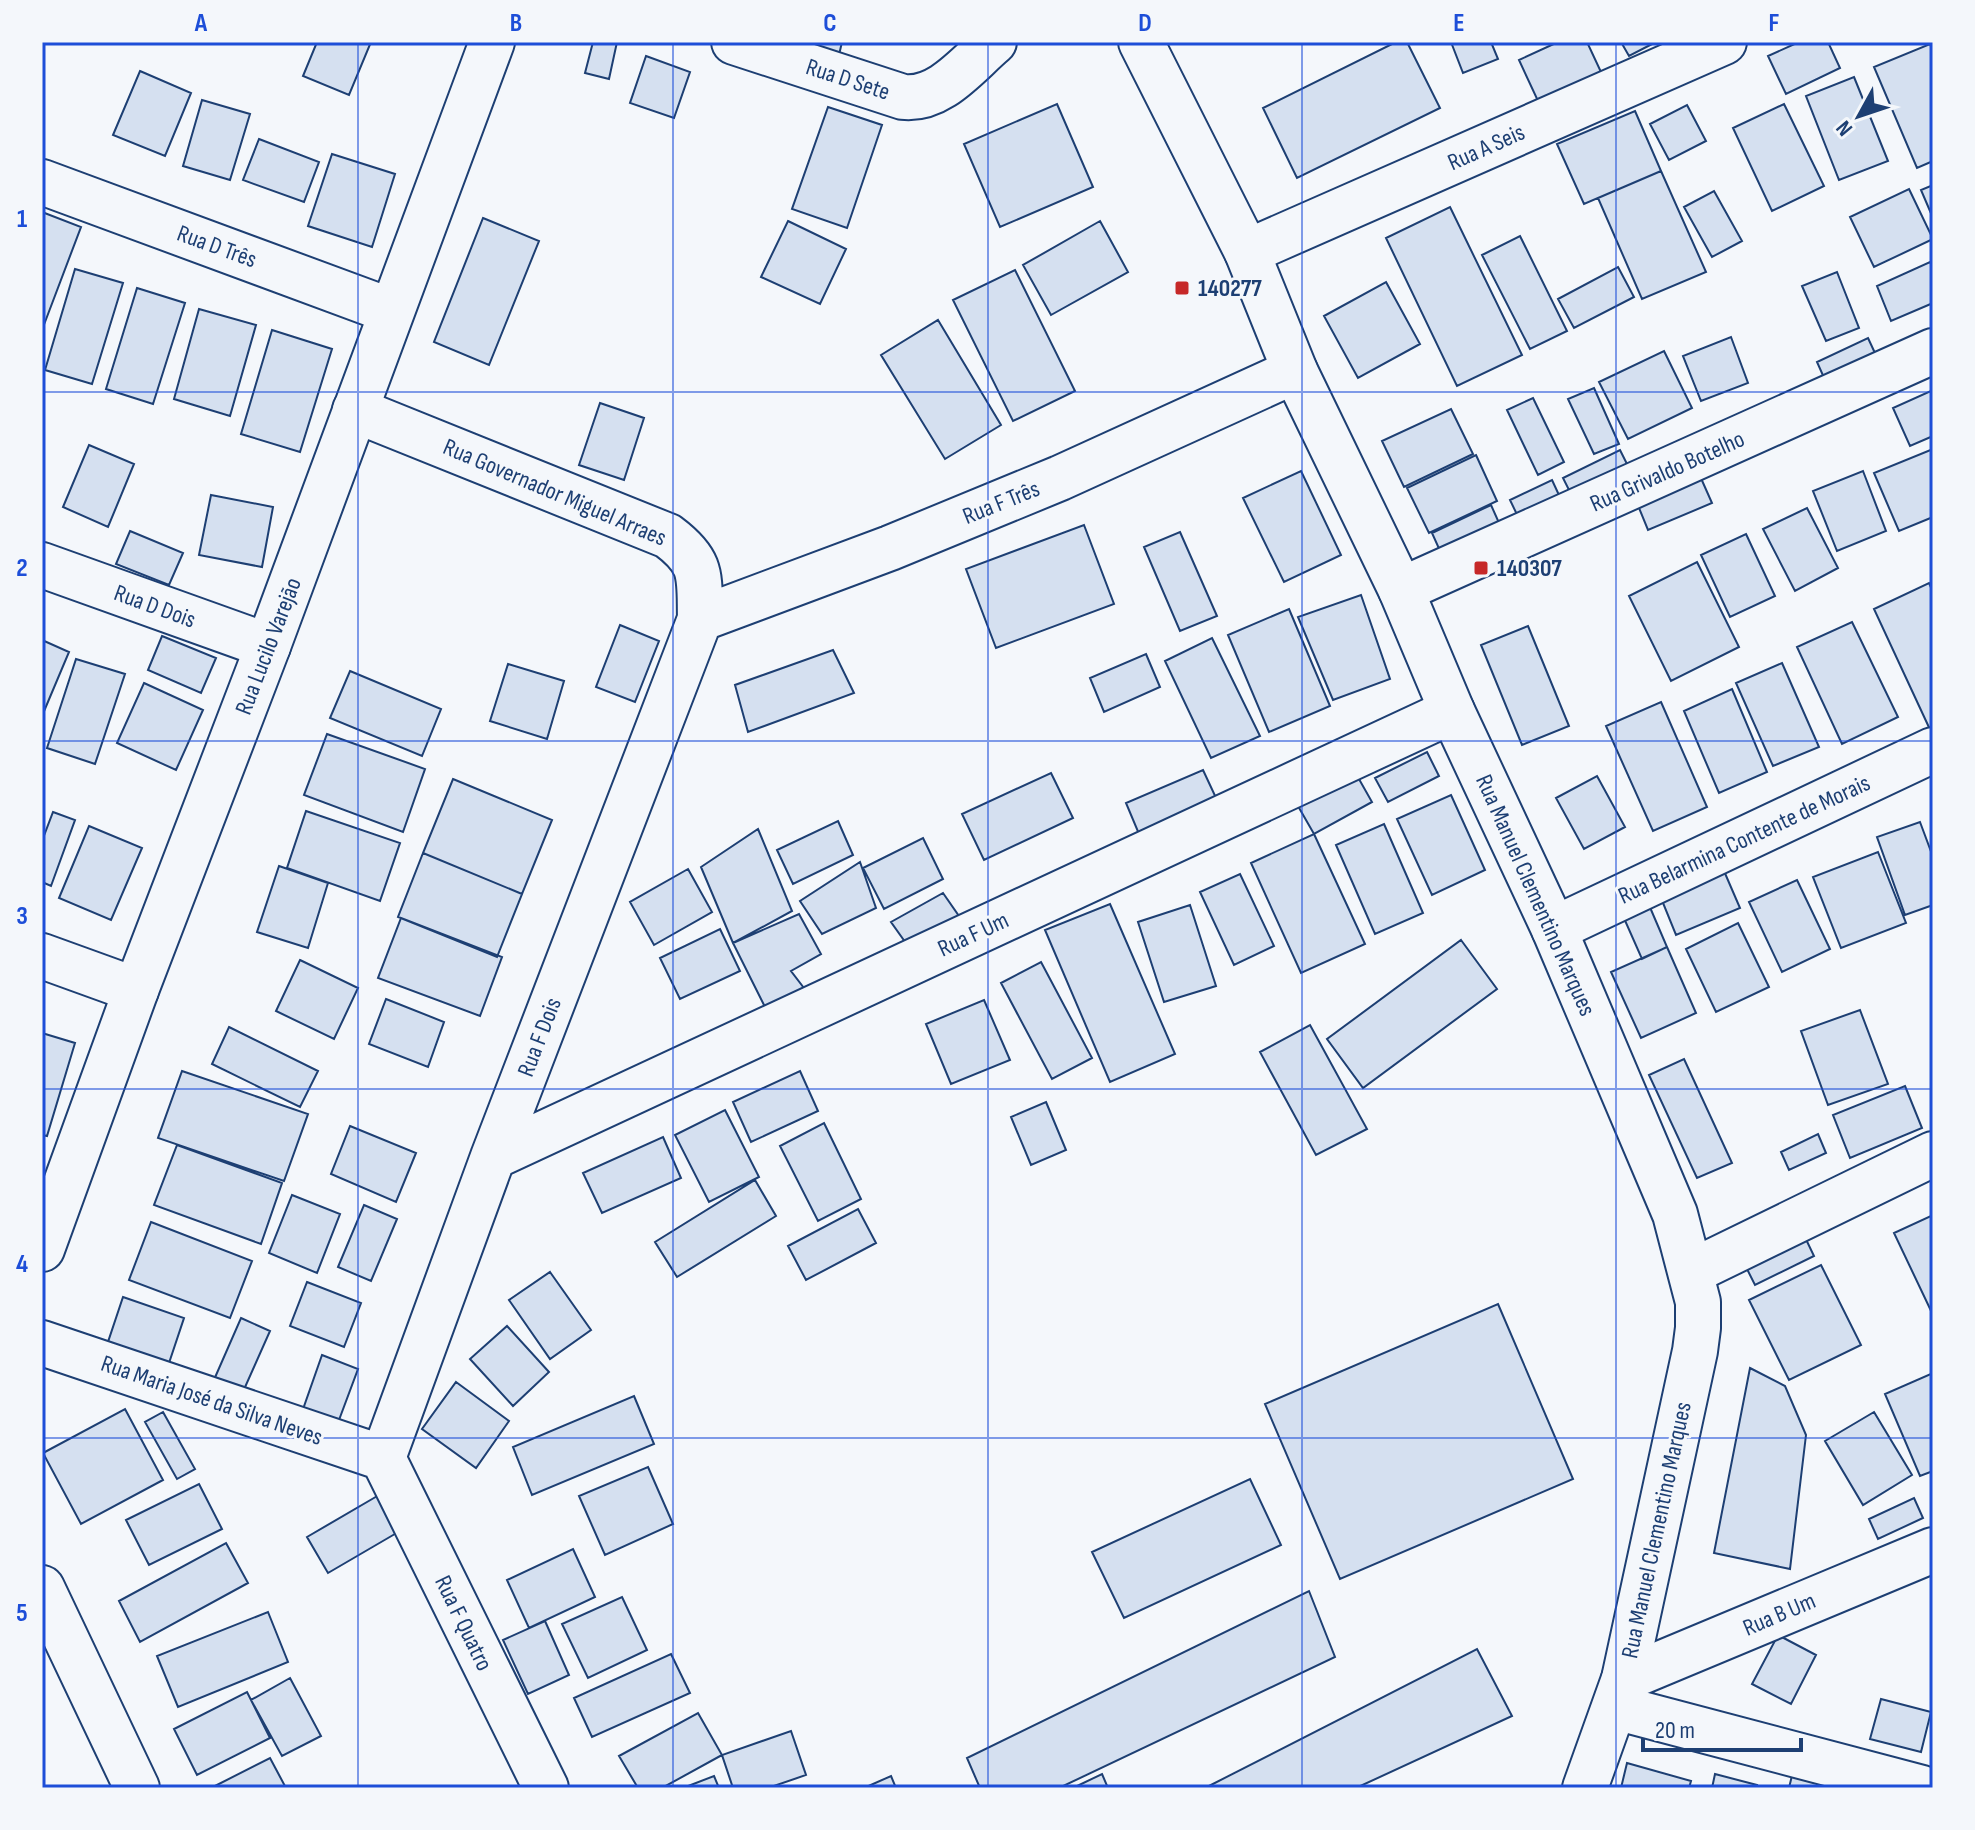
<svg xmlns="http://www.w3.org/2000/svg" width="1975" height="1830" viewBox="0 0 1975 1830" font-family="'Sofia Sans Condensed',sans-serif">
  <rect width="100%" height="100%" fill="#f4f7fb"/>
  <!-- building -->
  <path fill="#d5e0f0" stroke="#1d3f73" stroke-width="2" d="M317 42H371L349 95 303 76Z
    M593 42H617L609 79 585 73Z
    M790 42H842L839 55Z
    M1396 42H1407L1440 108 1297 178 1263 108Z
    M1451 42H1491L1498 59 1463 73Z
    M1558 42H1587L1601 72 1538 101 1519 60Z
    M1621 42H1656L1629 56Z
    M1799 42H1828L1840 68 1786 94 1768 56Z
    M1930 44 1933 52V161L1917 168 1874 67Z
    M646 56 690 72 674 118 630 103Z
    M140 71 191 93 165 156 113 135Z
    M1854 77 1888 161 1839 180 1806 96Z
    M202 100 250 114 230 180 183 166Z
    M1057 104 1093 187 1000 227 964 144Z
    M1784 104 1824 186 1772 211 1733 128Z
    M1687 105 1706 141 1669 160 1650 124Z
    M828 107 882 125 847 228 792 209Z
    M1635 111 1661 171 1584 204 1557 144Z
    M259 139 319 162 304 202 243 180Z
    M332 154 395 174 372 247 308 226Z
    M1661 171 1706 272 1642 299 1598 198Z
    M1933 185V218L1921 190Z
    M1909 189 1933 239 1874 267 1850 217Z
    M1714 191 1742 241 1712 257 1684 207Z
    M1450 207 1522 355 1457 386 1386 238Z
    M42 212 81 227 42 330Z
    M483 218 539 241 489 365 434 342Z
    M788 221 846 249 820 304 761 277Z
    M1100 221 1128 272 1051 315 1023 265Z
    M1520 236 1567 331 1530 349 1482 255Z
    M1930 262 1933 268V303L1891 321 1877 286Z
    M1618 267 1634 297 1574 328 1558 299Z
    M75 269 123 283 92 384 45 370Z
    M1015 270 1075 391 1013 421 953 300Z
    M1837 272 1859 328 1826 341 1802 286Z
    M1386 282 1420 344 1358 378 1324 316Z
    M137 288 185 303 153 404 106 389Z
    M199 309 256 325 230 416 174 399Z
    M938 320 1001 425 945 459 881 355Z
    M272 330 332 349 300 452 241 434Z
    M1731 337 1748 383 1701 401 1683 356Z
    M1868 338 1881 366 1829 389 1817 362Z
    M1664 351 1692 408 1628 439 1599 382Z
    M1594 388 1619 444 1594 454 1568 399Z
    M1933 390V436L1910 446 1893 408Z
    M1533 398 1564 462 1538 475 1507 410Z
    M600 403 644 418 624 480 579 465Z
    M1451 409 1473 454 1404 487 1382 441Z
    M89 445 134 464 108 527 63 507Z
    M1933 449V517L1899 531 1874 473Z
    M1620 450 1633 476 1576 504 1563 478Z
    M1476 455 1497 501 1429 533 1407 488Z
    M1301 471 1341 555 1284 582 1243 498Z
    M1863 471 1886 531 1837 551 1813 491Z
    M1700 476 1712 503 1648 530 1637 503Z
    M1552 480 1565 508 1523 527 1510 500Z
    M211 495 273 507 262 567 199 555Z
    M1491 505 1504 534 1445 562 1432 533Z
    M1807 508 1838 568 1795 591 1763 529Z
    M1084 525 1114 604 996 648 966 569Z
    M130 531 183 553 169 585 116 564Z
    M1180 532 1217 616 1180 631 1144 547Z
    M1746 534 1775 596 1730 617 1701 555Z
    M1697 562 1739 647 1671 681 1629 596Z
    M1929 583 1933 592V736L1874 609Z
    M1361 595 1390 679 1333 700 1298 617Z
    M1289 609 1330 706 1269 732 1228 635Z
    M1852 622 1898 717 1842 744 1797 647Z
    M620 625 659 641 635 702 596 687Z
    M1528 626 1569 726 1522 745 1481 645Z
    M162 636 216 658 201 693 148 670Z
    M1212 638 1260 736 1211 758 1165 661Z
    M42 640 69 652 42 716Z
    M833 650 854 693 748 732 735 685Z
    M1146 654 1160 687 1104 712 1090 678Z
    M76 659 125 674 95 764 47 748Z
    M1782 663 1819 747 1773 766 1736 683Z
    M508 664 564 681 547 739 490 721Z
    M350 671 441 709 422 756 330 718Z
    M144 683 203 710 176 770 117 743Z
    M1732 689 1767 772 1719 793 1684 711Z
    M1661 702 1707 807 1653 831 1606 726Z
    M327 734 425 769 403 832 304 795Z
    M1427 752 1439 776 1388 802 1375 778Z
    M1203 770 1217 800 1139 834 1126 803Z
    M1355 772 1372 802 1314 834 1298 806Z
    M1051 773 1073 818 984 860 962 814Z
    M1597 776 1625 827 1584 849 1556 798Z
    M453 779 552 820 522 894 423 853Z
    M1451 795 1485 870 1432 895 1397 819Z
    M306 811 400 843 380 901 287 868Z
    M53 812 75 820 51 886 42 882V841Z
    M838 821 853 855 793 884 777 850Z
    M1920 822 1933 857V905L1905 915 1877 837Z
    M1384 824 1423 913 1375 934 1336 845Z
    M89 826 142 848 111 920 59 898Z
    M758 829 792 911 733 943 701 867Z
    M1314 834 1365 944 1301 973 1251 863Z
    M923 838 943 879 884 909 863 868Z
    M1878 852 1906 923 1841 948 1813 877Z
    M423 853 522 894 497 957 398 917Z
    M860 862 876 908 822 934 800 901Z
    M279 866 328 883 308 948 257 932Z
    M688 869 712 912 654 945 630 902Z
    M1724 871 1740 908 1676 935 1661 898Z
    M1240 874 1274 946 1234 965 1200 892Z
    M1797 880 1830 949 1782 972 1749 902Z
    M943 893 961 919 908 946 891 922Z
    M1110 904 1175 1054 1110 1082 1045 930Z
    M1190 905 1216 986 1164 1002 1138 922Z
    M1649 905 1667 947 1642 959 1623 916Z
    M799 914 821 954 791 971 807 992 766 1009 733 943Z
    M401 918 502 957 480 1016 378 978Z
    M1738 923 1769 987 1716 1012 1686 949Z
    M720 929 740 971 680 999 660 958Z
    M1461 940 1497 989 1363 1088 1327 1039Z
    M1667 947 1696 1013 1641 1038 1611 972Z
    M300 960 358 988 334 1039 276 1011Z
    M1041 962 1092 1058 1052 1079 1001 983Z
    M386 999 444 1022 428 1067 369 1044Z
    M984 1000 1010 1060 951 1084 926 1024Z
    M1860 1010 1888 1084 1828 1105 1801 1031Z
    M1310 1025 1367 1129 1316 1155 1260 1052Z
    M229 1027 318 1071 300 1107 212 1064Z
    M42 1033 75 1043 47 1136 42 1135Z
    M1684 1059 1732 1163 1697 1178 1649 1075Z
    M182 1071 308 1114 284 1181 158 1138Z
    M800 1071 818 1111 751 1142 733 1102Z
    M1905 1086 1922 1128 1850 1158 1833 1115Z
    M1046 1102 1066 1150 1031 1165 1011 1117Z
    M725 1110 759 1177 709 1202 675 1135Z
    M824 1123 861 1199 818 1221 780 1146Z
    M350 1126 416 1153 396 1202 331 1174Z
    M1818 1134 1826 1153 1789 1170 1781 1152Z
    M663 1137 681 1178 602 1213 583 1173Z
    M177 1145 282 1183 261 1244 154 1205Z
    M755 1180 776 1216 677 1277 655 1242Z
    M292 1195 340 1214 317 1273 269 1253Z
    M364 1205 397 1219 371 1281 338 1267Z
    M858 1209 876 1243 806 1280 788 1246Z
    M1933 1215V1315L1894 1233Z
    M151 1222 252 1261 230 1318 129 1280Z
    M1802 1231 1814 1256 1755 1285 1742 1259Z
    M1821 1265 1861 1345 1789 1380 1749 1300Z
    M550 1272 591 1330 550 1359 509 1300Z
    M307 1282 361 1303 344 1347 290 1326Z
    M123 1297 184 1318 168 1366 107 1345Z
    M1498 1304 1573 1479 1340 1579 1265 1404Z
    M241 1318 270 1331 242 1394 213 1382Z
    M507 1326 549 1372 513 1406 470 1359Z
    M322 1355 358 1369 336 1428 301 1415Z
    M1750 1368 1785 1386 1806 1435 1790 1569 1714 1553Z
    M1933 1373V1471L1920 1476 1885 1394Z
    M456 1382 509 1421 476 1468 422 1429Z
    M634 1396 654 1444 532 1495 513 1447Z
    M125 1409 163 1480 81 1524 43 1453Z
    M163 1412 195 1469 177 1479 145 1422Z
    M1874 1412 1912 1475 1863 1505 1825 1441Z
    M648 1467 673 1524 605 1555 579 1496Z
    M1250 1479 1281 1545 1124 1618 1092 1552Z
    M199 1484 222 1529 149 1565 126 1520Z
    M379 1495 400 1531 328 1573 307 1537Z
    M1914 1498 1923 1518 1878 1539 1869 1519Z
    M226 1543 248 1583 140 1642 119 1601Z
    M573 1549 595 1597 529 1628 507 1580Z
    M1309 1591 1335 1657 1059 1788H980L967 1758Z
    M622 1597 647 1650 588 1678 562 1624Z
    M268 1612 288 1662 178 1707 157 1656Z
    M545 1621 569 1675 528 1694 503 1640Z
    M1778 1635 1816 1655 1791 1704 1752 1684Z
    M1477 1649 1512 1716 1356 1788H1205Z
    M671 1654 690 1693 592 1737 574 1698Z
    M290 1678 321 1736 282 1756 251 1700Z
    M247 1692 270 1738 197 1775 174 1729Z
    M1881 1699 1931 1712 1921 1752 1870 1739Z
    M698 1713 722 1755 662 1788H638L619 1756Z
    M791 1731 806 1775 768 1788H733L722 1755Z
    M270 1758 286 1788H211Z
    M1627 1763 1691 1781 1689 1788H1621Z
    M1794 1767 1836 1778 1833 1788H1789Z
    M1102 1774 1108 1788H1073Z
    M1715 1774 1757 1785 1756 1788H1712Z
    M714 1776 719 1788H683Z
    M891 1776 896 1788H864Z"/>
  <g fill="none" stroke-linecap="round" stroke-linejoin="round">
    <defs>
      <path id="street" d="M734 42 903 97C940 101 968 64 994 42
        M42 182 391 311
        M1247 252 1724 42
        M355 410 668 536C704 563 699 576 700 619L493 1157 383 1458
        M42 565 268 646
        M1401 590 1933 351
        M700 619 890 548 1060 478 1295 371
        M1554 929 1933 750
        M42 956 136 990
        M493 1157 1452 711
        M1691 1272 1933 1154
        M42 1343 383 1458
        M383 1458 546 1788
        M42 1588 137 1788
        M1624 1679 1933 1550
        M1615 1707 1922 1788"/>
      <path id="secondary" d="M1141 42 1247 252 1295 371 1401 590 1452 711 1554 929 1675 1214 1698 1302V1328L1695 1351 1624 1679 1585 1788
        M42 1249 136 990 268 646 492 42"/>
    </defs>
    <!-- street casing -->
    <use href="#street" stroke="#1d3f73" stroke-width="48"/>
    <!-- secondary casing -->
    <use href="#secondary" stroke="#1d3f73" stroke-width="48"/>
    <!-- street -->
    <use href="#street" stroke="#f4f7fb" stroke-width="44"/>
    <!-- secondary -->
    <use href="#secondary" stroke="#f4f7fb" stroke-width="44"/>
  </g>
  <!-- grid -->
  <path fill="none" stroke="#1d4ed8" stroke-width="2" stroke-opacity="0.55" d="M358 42V1788M673 42V1788M988 42V1788M1302 42V1788M1616 42V1788M42 392H1933M42 741H1933M42 1089H1933M42 1438H1933"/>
  <!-- markers -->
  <g fill="#c62828" stroke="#f4f7fb" stroke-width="3">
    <rect x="1174" y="280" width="16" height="16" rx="4"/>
    <rect x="1473" y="560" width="16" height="16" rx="4"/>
  </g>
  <g text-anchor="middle" stroke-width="6" stroke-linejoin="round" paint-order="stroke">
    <!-- street labels -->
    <g font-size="24" fill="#1d3f73" stroke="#f4f7fb">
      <text transform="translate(848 79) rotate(18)" y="8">Rua D Sete</text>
      <text transform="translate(1486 147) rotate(-24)" y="8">Rua A Seis</text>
      <text transform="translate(217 246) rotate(20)" y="8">Rua D Três</text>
      <text transform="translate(1667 471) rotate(-24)" y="8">Rua Grivaldo Botelho</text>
      <text transform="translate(555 492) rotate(23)" y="8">Rua Governador Miguel Arraes</text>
      <text transform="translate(1001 502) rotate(-22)" y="8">Rua F Três</text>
      <text transform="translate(155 606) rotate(20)" y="8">Rua D Dois</text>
      <text transform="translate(268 646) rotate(-69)" y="8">Rua Lucilo Varejão</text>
      <text transform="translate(1744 839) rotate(-25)" y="8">Rua Belarmina Contente de Morais</text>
      <text transform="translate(1536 895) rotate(66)" y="8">Rua Manuel Clementino Marques</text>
      <text transform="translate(973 934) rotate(-25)" y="8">Rua F Um</text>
      <text transform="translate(539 1037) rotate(-69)" y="8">Rua F Dois</text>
      <text transform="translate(212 1400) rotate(19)" y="8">Rua Maria José da Silva Neves</text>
      <text transform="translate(1656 1530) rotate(-78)" y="8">Rua Manuel Clementino Marques</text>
      <text transform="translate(1779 1614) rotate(-23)" y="8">Rua B Um</text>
      <text transform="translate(464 1623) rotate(64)" y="8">Rua F Quatro</text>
    </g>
    <!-- poi labels -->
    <g font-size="24" font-weight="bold" fill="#1d3f73" stroke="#f4f7fb" text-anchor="start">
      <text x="1198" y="296">140277</text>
      <text x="1497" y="576">140307</text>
    </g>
  </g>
  <!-- border -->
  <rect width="1975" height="1830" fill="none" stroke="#f4f7fb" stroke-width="88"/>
  <!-- north arrow -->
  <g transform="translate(1859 116) rotate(230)" stroke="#f4f7fb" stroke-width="6" paint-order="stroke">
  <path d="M0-6L14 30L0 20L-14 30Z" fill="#1d3f73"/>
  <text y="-12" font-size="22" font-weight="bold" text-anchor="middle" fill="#1d3f73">N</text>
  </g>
  <!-- scale -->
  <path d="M1643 1738v12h158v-12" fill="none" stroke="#1d3f73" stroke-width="4"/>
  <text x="1655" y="1738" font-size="24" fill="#1d3f73" stroke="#f4f7fb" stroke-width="6" paint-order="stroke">20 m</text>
  <rect x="44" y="44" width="1887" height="1742" fill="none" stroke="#1d4ed8" stroke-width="3"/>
  <g font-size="26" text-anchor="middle" font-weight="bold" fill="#1d4ed8">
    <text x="201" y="31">A</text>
    <text x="516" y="31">B</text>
    <text x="830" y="31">C</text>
    <text x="1145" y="31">D</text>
    <text x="1459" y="31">E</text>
    <text x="1774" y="31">F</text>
    <text x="22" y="227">1</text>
    <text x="22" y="576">2</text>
    <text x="22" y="924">3</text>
    <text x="22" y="1272">4</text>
    <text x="22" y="1621">5</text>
  </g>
</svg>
